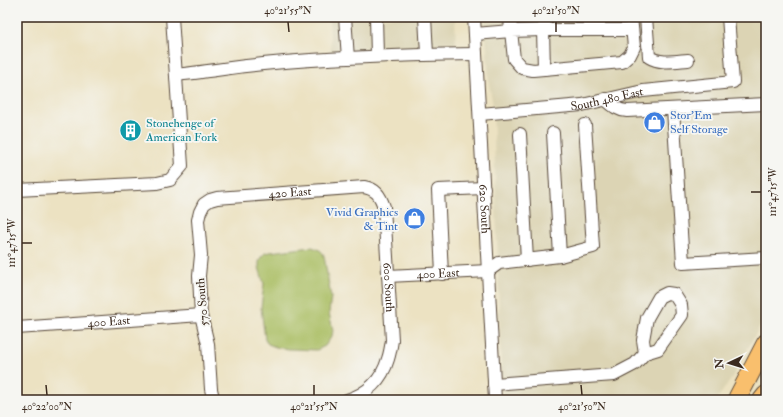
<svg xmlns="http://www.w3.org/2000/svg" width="783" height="417" viewBox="0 0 783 417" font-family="'IM FELL Double Pica',serif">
  <rect width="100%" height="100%" fill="#f6f6f2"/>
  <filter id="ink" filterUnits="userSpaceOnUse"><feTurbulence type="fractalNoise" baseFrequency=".025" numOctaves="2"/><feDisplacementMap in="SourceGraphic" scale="8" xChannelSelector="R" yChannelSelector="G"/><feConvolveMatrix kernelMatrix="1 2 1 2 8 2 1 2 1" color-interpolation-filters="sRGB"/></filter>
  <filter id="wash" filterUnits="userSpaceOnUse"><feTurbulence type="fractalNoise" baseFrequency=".012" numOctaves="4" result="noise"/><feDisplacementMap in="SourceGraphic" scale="16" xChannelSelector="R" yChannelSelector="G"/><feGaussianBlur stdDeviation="0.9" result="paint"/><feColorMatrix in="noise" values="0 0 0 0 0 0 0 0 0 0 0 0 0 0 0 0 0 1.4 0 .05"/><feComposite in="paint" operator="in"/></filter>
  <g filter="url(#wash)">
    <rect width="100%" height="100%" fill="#ece2c2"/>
    <!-- built -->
    <path fill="#dcd4b4" d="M329 17H455L456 44 331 52Z
      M485 17H766V315L730 381 716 400H502L493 105 489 84Z"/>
    <!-- green -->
    <path fill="#aabe63" stroke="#727440" d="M312 247C318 249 322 250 324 256L331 297 329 313 333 330 332 336 325 346 317 350 289 349 276 347 268 344 265 339 261 308 264 284 259 267V262L261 257 265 253 270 252Z"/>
  </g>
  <g filter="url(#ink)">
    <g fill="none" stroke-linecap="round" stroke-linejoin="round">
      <defs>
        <g id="minor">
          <path d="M345 17 348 58"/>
          <path d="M376 17 377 56"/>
          <path d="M425 17 427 54"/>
          <path id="s1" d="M474 17 495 400"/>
          <path d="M546 17 543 30 511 31 514 59 522 68 533 70 622 62 630 55 634 47 631 17"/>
          <path d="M646 17 649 57C660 64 675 61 688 60"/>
          <path d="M475 34 511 31 510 17"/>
          <path d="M544 69 543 30H632"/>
          <path d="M176 75C205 72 234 67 263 64 334 57 405 55 476 54"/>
          <path d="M605 99C613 106 617 110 627 111L766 104"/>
          <path d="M673 109 683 263 766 258"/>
          <path id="s2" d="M480 114 582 105 643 91 733 82 728 17"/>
          <path d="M553 133 560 256"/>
          <path d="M520 134 527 260"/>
          <path d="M17 190 157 183 170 180 182 166 172 17"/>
          <path d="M442 274 438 190 484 188"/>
          <path id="s3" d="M388 276 488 271 499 263 560 256 593 247 585 125"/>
          <path id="s4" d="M17 328 201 315"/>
          <path d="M494 384 614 375 635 364 645 353 658 349 682 315 681 305 674 294 667 293 659 297 647 318 643 340 645 353"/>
          <path id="s5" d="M215 400 213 398 211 389 208 344 201 315 199 276 201 255 198 220 200 212 204 204 210 200 217 198 364 187C376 189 380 195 384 207L392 340C391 347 390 353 388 359 382 380 367 394 347 400"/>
        </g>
        <path id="highway" d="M738 400V397L766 343
          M762 400 766 395"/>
      </defs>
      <!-- minor casing -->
      <use href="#minor" stroke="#564637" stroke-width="14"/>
      <!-- highway casing -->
      <use href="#highway" stroke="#564637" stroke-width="20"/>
      <!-- minor -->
      <use href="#minor" stroke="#fff" stroke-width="12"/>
      <!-- highway -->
      <use href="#highway" stroke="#f9bf6d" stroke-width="18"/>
    </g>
  </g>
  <!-- ticks -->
  <path fill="none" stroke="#3b2a1e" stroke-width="1.5" d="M288 22 289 32M556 22V32M751 192H761M22 243H32M46 385 47 395M314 385V395M581 385 582 395"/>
  <!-- icons -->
  <defs>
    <symbol id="shop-disc" viewBox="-11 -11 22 22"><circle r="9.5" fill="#3f7fe0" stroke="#f6f6f2"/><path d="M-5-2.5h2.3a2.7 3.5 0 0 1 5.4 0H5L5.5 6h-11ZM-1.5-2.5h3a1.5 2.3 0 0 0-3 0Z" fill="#fff"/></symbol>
    <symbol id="building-disc" viewBox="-11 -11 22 22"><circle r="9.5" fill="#0f9aa8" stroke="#f6f6f2"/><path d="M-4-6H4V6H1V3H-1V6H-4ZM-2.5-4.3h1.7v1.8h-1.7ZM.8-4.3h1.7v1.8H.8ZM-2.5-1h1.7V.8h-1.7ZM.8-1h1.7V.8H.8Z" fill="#fff"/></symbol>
  </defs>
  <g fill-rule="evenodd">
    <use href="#shop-disc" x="642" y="110" width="25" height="25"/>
    <use href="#building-disc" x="118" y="118" width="25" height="25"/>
    <use href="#shop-disc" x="402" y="206" width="25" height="25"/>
  </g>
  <g text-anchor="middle" stroke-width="3.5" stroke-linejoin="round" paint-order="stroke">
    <!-- street labels -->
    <g font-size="12" fill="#3b2a1e" stroke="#f6f6f2">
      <text dy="4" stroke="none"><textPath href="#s2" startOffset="128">South 480 East</textPath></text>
      <text dy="4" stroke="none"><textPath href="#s5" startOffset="287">420 East</textPath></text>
      <text dy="4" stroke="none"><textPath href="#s1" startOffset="192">620 South</textPath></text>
      <text dy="4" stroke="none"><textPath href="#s3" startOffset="50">400 East</textPath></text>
      <text dy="4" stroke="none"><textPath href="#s5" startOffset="472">600 South</textPath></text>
      <text transform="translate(202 302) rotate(-95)" y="4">570 South</text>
      <text dy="4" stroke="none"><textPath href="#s4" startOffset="92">400 East</textPath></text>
    </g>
    <!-- shop labels -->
    <g font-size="12" fill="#366cbe" stroke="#f6f6f2" text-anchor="start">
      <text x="670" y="119">Stor'Em<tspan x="670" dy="14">Self Storage</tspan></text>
      <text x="398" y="216" text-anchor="end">Vivid Graphics<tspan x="398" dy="14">&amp; Tint</tspan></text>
    </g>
    <!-- culture labels -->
    <g font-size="12" fill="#0d838f" stroke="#f6f6f2" text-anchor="start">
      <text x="146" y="127">Stonehenge of<tspan x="146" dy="14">American Fork</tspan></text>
    </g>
  </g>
  <!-- margin -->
  <rect width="783" height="417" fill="none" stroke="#f6f6f2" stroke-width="44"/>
  <!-- north arrow -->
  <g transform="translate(729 363) rotate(266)" stroke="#f6f6f2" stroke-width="3" paint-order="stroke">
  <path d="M0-3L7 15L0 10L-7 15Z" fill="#3b2a1e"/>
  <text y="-6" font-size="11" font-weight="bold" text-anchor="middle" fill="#3b2a1e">N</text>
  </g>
  <rect x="22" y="22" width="739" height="373" fill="none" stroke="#3b2a1e" stroke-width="1.5"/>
  <g font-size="10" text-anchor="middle" fill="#3b2a1e">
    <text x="288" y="14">40°21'55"N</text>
    <text x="556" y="14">40°21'50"N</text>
    <text transform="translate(772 192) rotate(-90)" y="4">111°47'15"W</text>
    <text transform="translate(11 243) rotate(-90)" y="4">111°47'15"W</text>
    <text x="47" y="410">40°22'00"N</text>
    <text x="314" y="410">40°21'55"N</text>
    <text x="582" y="410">40°21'50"N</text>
  </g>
</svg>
